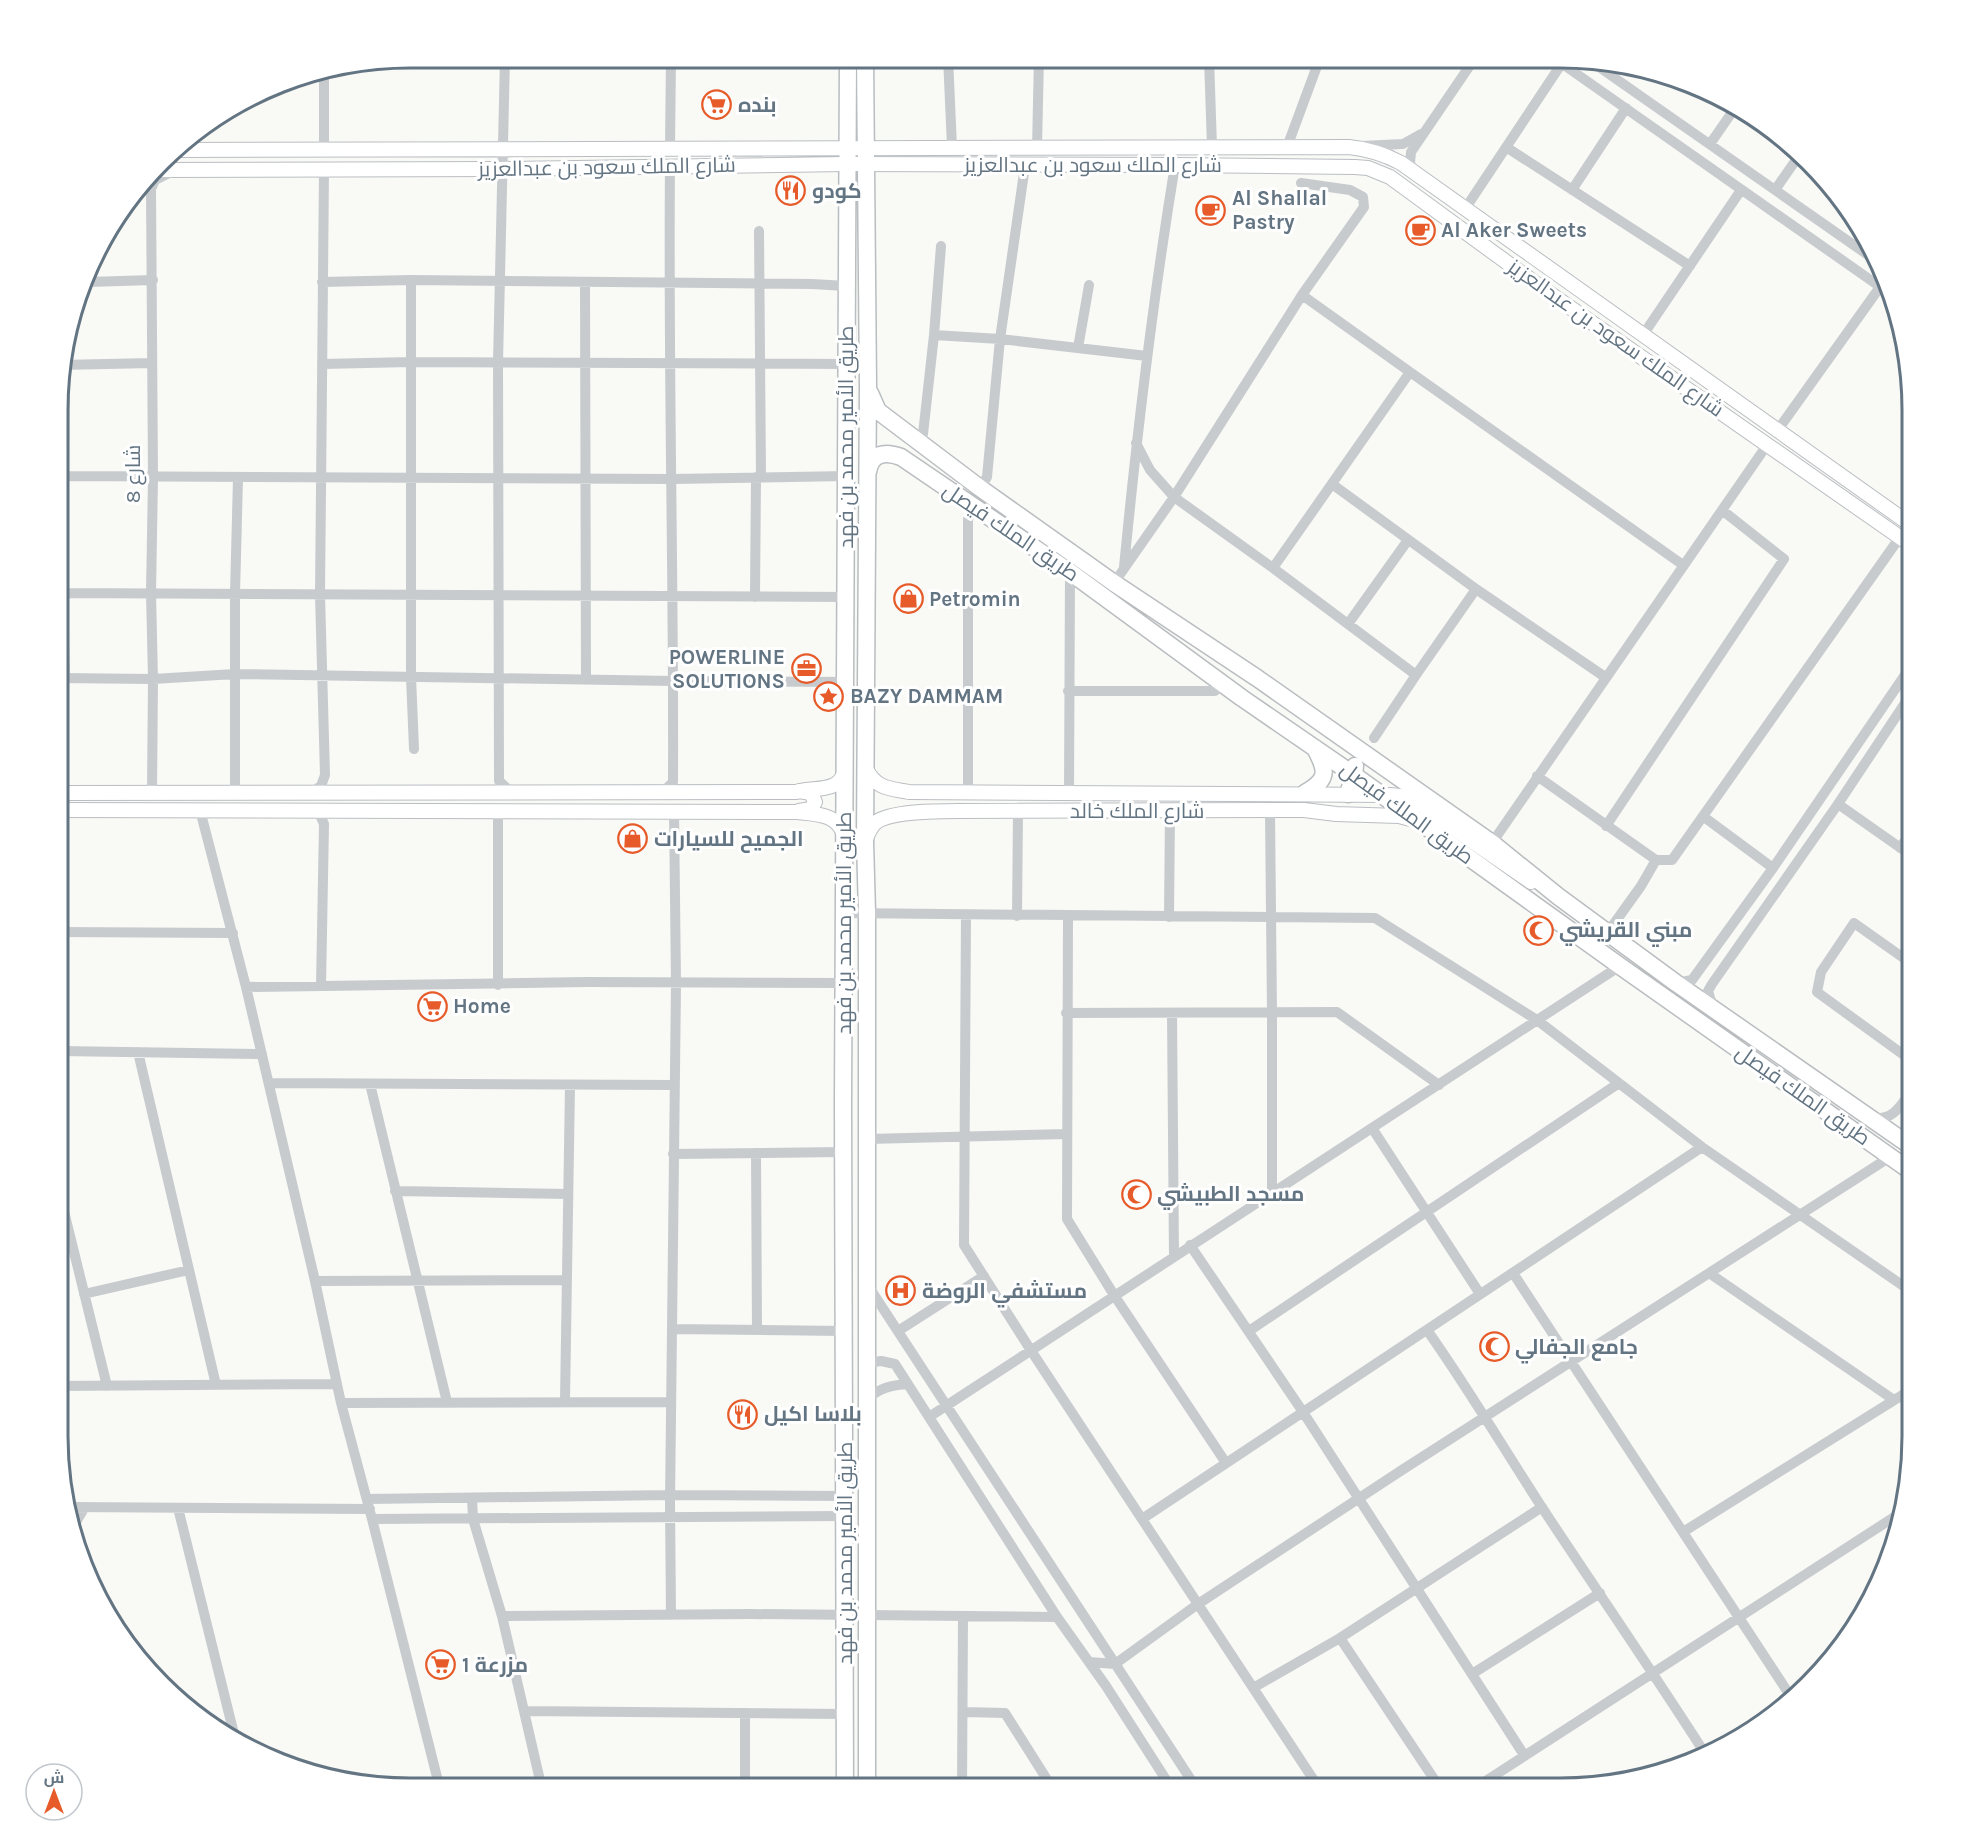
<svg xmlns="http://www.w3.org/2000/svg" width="1969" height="1846" viewBox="0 0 1969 1846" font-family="Karla,Cairo,sans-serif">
  <rect width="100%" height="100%" fill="#f9f9f6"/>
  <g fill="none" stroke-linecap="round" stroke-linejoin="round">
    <defs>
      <path id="major" d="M172 150 1349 147C1369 149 1384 154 1401 163L1911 525
        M156 170 501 169 846 164 1175 165 1355 167 1368 168 1390 177 1535 283 1911 545
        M866 769C877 789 888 788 909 792L1390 795 1400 796 1415 802 1531 882
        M59 793 796 792C815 786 838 794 845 771
        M59 810 797 812C816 814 839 814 844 836
        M799 811 811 809 815 802 811 793 799 791
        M866 839C868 833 871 827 875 823 889 811 939 811 958 811L1304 810 1336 814 1399 816 1414 820"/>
      <path id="highway" d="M865 57 868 386 865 841 867 913V1789
        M870 393 878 411 980 488 1114 583 1257 678 1492 843 1559 897 1676 983 1912 1147
        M868 472C871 453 885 451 901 457L1070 572 1242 698 1354 775 1620 966 1912 1172
        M1305 793C1329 779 1327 771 1315 748
        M1348 794 1354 775 1355 766
        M845 1789 843 1103 848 57"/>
    </defs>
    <!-- major casing -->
    <use href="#major" stroke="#babec2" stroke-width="16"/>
    <!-- highway casing -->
    <use href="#highway" stroke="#b9bdc0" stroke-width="19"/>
    <!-- minor -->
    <path stroke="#c7cbce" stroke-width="10" d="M505 57 498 363 499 781 511 792
      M948 57 952 147
      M1209 58 1212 147
      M1554 58 1889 293
      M1589 60 1878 262
      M324 71V149
      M1710 144 1735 108
      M1361 146 1403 144 1421 134
      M670 147 671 57
      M1287 147 1317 66V58
      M1506 147 1690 266
      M1037 148 1039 57
      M1414 172 1410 163 1411 152 1475 58
      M1572 190 1626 108
      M1775 190 1798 157
      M1465 209 1562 63
      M759 231 761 477
      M411 280V677L414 749
      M88 282 153 280
      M322 282 411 280 812 284 846 286
      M585 283 586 679
      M934 335 1000 339 1147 356
      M1643 335 1741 190
      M1078 348 1089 285
      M65 350 63 593 65 678
      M322 364 411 362 846 364
      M60 365 152 363
      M1410 372 1683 565
      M1777 431 1880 287
      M923 434 934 335 941 246
      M1136 443 1150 470 1174 497 1273 568 1410 372 1302 295
      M60 476 672 479 847 476
      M980 488 987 477 1000 339 1025 166
      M1124 567C1137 432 1153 299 1175 165
      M1273 568 1416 675 1476 589 1332 484
      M1114 583 1174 497 1302 295 1364 207 1363 197 1350 190 1301 183
      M1476 589 1605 677
      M60 593 845 597
      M755 597 756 477
      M1348 624 1408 540
      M59 678 153 679 235 674 673 681 845 682
      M1068 691H1215L1222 683
      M1374 738 1416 675
      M1537 776 1656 860H1672L1900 537
      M152 792 153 679 151 593 153 478 151 189 155 180 173 171
      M235 792V594L238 478
      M663 792 673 782C674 576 668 371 670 166
      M310 793 321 786 325 775 320 595 324 171
      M968 793V519L976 507
      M1069 793 1070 572
      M1838 804 1912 856
      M200 810 246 987 315 1281 341 1403 372 1519 440 1789
      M311 810 320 815 324 824 321 986
      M1270 811 1272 1013V1192
      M1704 817 1773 868
      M1606 826 1784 559 1722 510
      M1492 843 1767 445
      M1900 848 1912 831
      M844 913 1375 918 1537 1020 1702 1147 1912 1292
      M966 915 964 1245 1030 1349 1319 1788
      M1017 916 1018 811
      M1068 916 1067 1219 1114 1295 1226 1463
      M1169 917 1170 811
      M59 932 233 933
      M1608 932 1641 886 1656 860
      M1912 964 1854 923 1821 972 1817 992 1912 1061
      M1676 983 1692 980 1773 868 1911 666
      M498 985V811
      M246 987 587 982 843 983
      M1713 1008 1708 991 1712 984 1838 804 1911 694
      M1066 1013 1337 1012 1439 1085
      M1172 1013 1174 1256
      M59 1051 262 1054
      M138 1052 216 1385
      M269 1083 674 1085
      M370 1084 447 1402
      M1871 1118C1893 1121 1900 1107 1912 1090
      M1372 1128 1480 1294
      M867 1139 1066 1134
      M1912 1146C1906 1136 1905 1127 1912 1118
      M756 1153 757 1330
      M673 1154 843 1152
      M58 1187 107 1386
      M395 1191 568 1194
      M1190 1245 1303 1412 1524 1755
      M1513 1273 1793 1700
      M1709 1273 1894 1400
      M315 1281 567 1280
      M867 1284 1197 1789
      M84 1294 189 1270
      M672 1329 844 1331
      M1427 1330C1468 1388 1504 1449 1543 1509 1597 1591 1653 1672 1706 1755
      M898 1331 984 1276
      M1249 1331 1619 1083
      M867 1363 881 1361 895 1364 1057 1617 1106 1686 1172 1789
      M58 1386 337 1384
      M867 1399C880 1388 891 1385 908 1384
      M565 1401 570 1085
      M341 1403 671 1402
      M929 1417 1620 966
      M472 1498 473 1519 502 1616 542 1789
      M367 1499 670 1495 845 1496
      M69 1507 370 1509
      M178 1508 235 1738
      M372 1519 845 1516
      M1142 1519 1702 1147
      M73 1527 85 1507
      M1683 1532 1912 1389
      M671 1615 670 1502 676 984 674 810
      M502 1616 751 1614 1057 1617
      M1340 1638 1440 1788
      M1089 1662 1115 1664 1198 1604 1402 1470 1890 1157
      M1472 1674 1600 1593
      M1253 1688 1340 1638 1542 1507
      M524 1711 845 1714
      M963 1712 1005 1713 1053 1789
      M745 1713V1789
      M1475 1788 1902 1512
      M962 1789 963 1616"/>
    <!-- major -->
    <use href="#major" stroke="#fff" stroke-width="14"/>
    <!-- highway -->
    <use href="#highway" stroke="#fff" stroke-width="16"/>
  </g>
  <!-- icons -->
  <defs>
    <symbol id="supermarket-ring" viewBox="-11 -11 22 22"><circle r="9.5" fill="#fff" stroke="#e65b29" stroke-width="1.5"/><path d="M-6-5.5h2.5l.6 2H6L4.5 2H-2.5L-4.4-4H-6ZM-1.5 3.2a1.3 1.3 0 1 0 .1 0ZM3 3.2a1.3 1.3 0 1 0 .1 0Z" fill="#e65b29"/></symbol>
    <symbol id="restaurant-ring" viewBox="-11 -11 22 22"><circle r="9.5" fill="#fff" stroke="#e65b29" stroke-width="1.5"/><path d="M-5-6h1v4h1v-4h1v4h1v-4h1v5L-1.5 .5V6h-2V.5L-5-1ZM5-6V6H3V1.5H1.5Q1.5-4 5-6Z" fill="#e65b29"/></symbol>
    <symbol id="cafe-ring" viewBox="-11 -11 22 22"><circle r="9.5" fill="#fff" stroke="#e65b29" stroke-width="1.5"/><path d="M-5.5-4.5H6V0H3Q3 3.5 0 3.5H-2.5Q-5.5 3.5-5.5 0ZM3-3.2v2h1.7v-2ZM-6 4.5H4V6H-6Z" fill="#e65b29"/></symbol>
    <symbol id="shop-ring" viewBox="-11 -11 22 22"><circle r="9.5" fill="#fff" stroke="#e65b29" stroke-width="1.5"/><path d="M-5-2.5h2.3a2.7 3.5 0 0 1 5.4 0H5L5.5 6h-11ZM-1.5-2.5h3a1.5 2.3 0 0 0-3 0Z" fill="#e65b29"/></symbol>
    <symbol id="office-ring" viewBox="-11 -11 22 22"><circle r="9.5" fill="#fff" stroke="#e65b29" stroke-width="1.5"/><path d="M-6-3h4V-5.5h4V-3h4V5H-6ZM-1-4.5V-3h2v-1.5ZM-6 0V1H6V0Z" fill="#e65b29"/></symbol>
    <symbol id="sight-ring" viewBox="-11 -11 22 22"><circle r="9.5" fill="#fff" stroke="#e65b29" stroke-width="1.5"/><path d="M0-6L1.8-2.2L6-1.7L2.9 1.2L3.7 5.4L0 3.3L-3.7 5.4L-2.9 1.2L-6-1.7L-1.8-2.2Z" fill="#e65b29"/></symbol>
    <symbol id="mosque-ring" viewBox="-11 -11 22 22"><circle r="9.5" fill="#fff" stroke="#e65b29" stroke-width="1.5"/><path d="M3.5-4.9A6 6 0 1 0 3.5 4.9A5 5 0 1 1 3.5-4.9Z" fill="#e65b29"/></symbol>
    <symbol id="hospital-ring" viewBox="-11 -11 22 22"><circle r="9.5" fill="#fff" stroke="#e65b29" stroke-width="1.5"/><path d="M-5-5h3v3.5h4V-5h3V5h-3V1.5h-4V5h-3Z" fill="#e65b29"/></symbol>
  </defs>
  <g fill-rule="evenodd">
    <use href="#supermarket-ring" x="700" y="88" width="33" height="33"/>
    <use href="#restaurant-ring" x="774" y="174" width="33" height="33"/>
    <use href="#cafe-ring" x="1194" y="194" width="33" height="33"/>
    <use href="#cafe-ring" x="1404" y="214" width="33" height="33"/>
    <use href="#shop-ring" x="892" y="582" width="33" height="33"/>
    <use href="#office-ring" x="790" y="652" width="33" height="33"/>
    <use href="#sight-ring" x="812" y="680" width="33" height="33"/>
    <use href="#shop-ring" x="616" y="822" width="33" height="33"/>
    <use href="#mosque-ring" x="1522" y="914" width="33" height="33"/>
    <use href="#supermarket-ring" x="416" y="990" width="33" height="33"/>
    <use href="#mosque-ring" x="1120" y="1178" width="33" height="33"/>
    <use href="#hospital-ring" x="884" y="1274" width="33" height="33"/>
    <use href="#mosque-ring" x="1478" y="1330" width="33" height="33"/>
    <use href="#restaurant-ring" x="726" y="1398" width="33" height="33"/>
    <use href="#supermarket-ring" x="424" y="1648" width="33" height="33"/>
  </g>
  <g text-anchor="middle" stroke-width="6" stroke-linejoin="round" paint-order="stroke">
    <!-- poi labels -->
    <g font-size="21" font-weight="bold" fill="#637482" stroke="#fff" text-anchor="start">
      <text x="738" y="112">بنده</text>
      <text x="812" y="198">كودو</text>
      <text x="1232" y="205">Al Shallal<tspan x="1232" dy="24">Pastry</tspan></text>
      <text x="1441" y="237">Al Aker Sweets</text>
      <text x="929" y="606">Petromin</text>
      <text x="785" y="664" text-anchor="end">POWERLINE<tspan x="785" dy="24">SOLUTIONS</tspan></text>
      <text x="850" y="703">BAZY DAMMAM</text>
      <text x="654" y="846">الجميح للسيارات</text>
      <text x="1559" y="937">مبني القريشي</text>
      <text x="453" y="1013">Home</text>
      <text x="1157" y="1201">مسجد الطبيشي</text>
      <text x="922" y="1298">مستشفي الروضة</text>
      <text x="1515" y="1354">جامع الجفالي</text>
      <text x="764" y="1421">بلاسا اكيل</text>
      <text x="462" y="1672">مزرعة 1</text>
    </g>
    <!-- street labels -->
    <g font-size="21" fill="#637482" stroke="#fff">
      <text x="1093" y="172">شارع الملك سعود بن عبدالعزيز</text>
      <text transform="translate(607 167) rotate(-1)" y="7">شارع الملك سعود بن عبدالعزيز</text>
      <text transform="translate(1616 338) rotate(35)" y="7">شارع الملك سعود بن عبدالعزيز</text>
      <text transform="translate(846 437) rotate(-90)" y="7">طريق الأمير محمد بن فهد</text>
      <text transform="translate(133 474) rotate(-90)" y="7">شارع 8</text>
      <text transform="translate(1011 532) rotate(34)" y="7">طريق الملك فيصل</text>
      <text x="1137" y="818">شارع الملك خالد</text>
      <text transform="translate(1407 813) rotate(36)" y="7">طريق الملك فيصل</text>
      <text transform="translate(844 923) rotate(-90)" y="7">طريق الأمير محمد بن فهد</text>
      <text transform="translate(1803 1095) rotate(35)" y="7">طريق الملك فيصل</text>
      <text transform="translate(845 1553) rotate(-90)" y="7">طريق الأمير محمد بن فهد</text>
    </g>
  </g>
  <!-- crop -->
  <path d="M0 0H1969V1846H0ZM410 68H1560A342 342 0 0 1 1902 410V1436A342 342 0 0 1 1560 1778H410A342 342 0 0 1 68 1436V410A342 342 0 0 1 410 68Z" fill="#fff" fill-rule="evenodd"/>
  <path fill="none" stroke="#637482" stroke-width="3" d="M410 68H1560A342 342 0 0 1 1902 410V1436A342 342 0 0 1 1560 1778H410A342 342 0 0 1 68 1436V410A342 342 0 0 1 410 68Z"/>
  <!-- north arrow -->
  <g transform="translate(54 1792)"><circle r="28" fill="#ffffff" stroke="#c1c7cd" stroke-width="1.5"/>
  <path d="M0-4.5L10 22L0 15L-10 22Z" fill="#e65b29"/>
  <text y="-9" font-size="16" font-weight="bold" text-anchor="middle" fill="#637482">ش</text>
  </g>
</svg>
